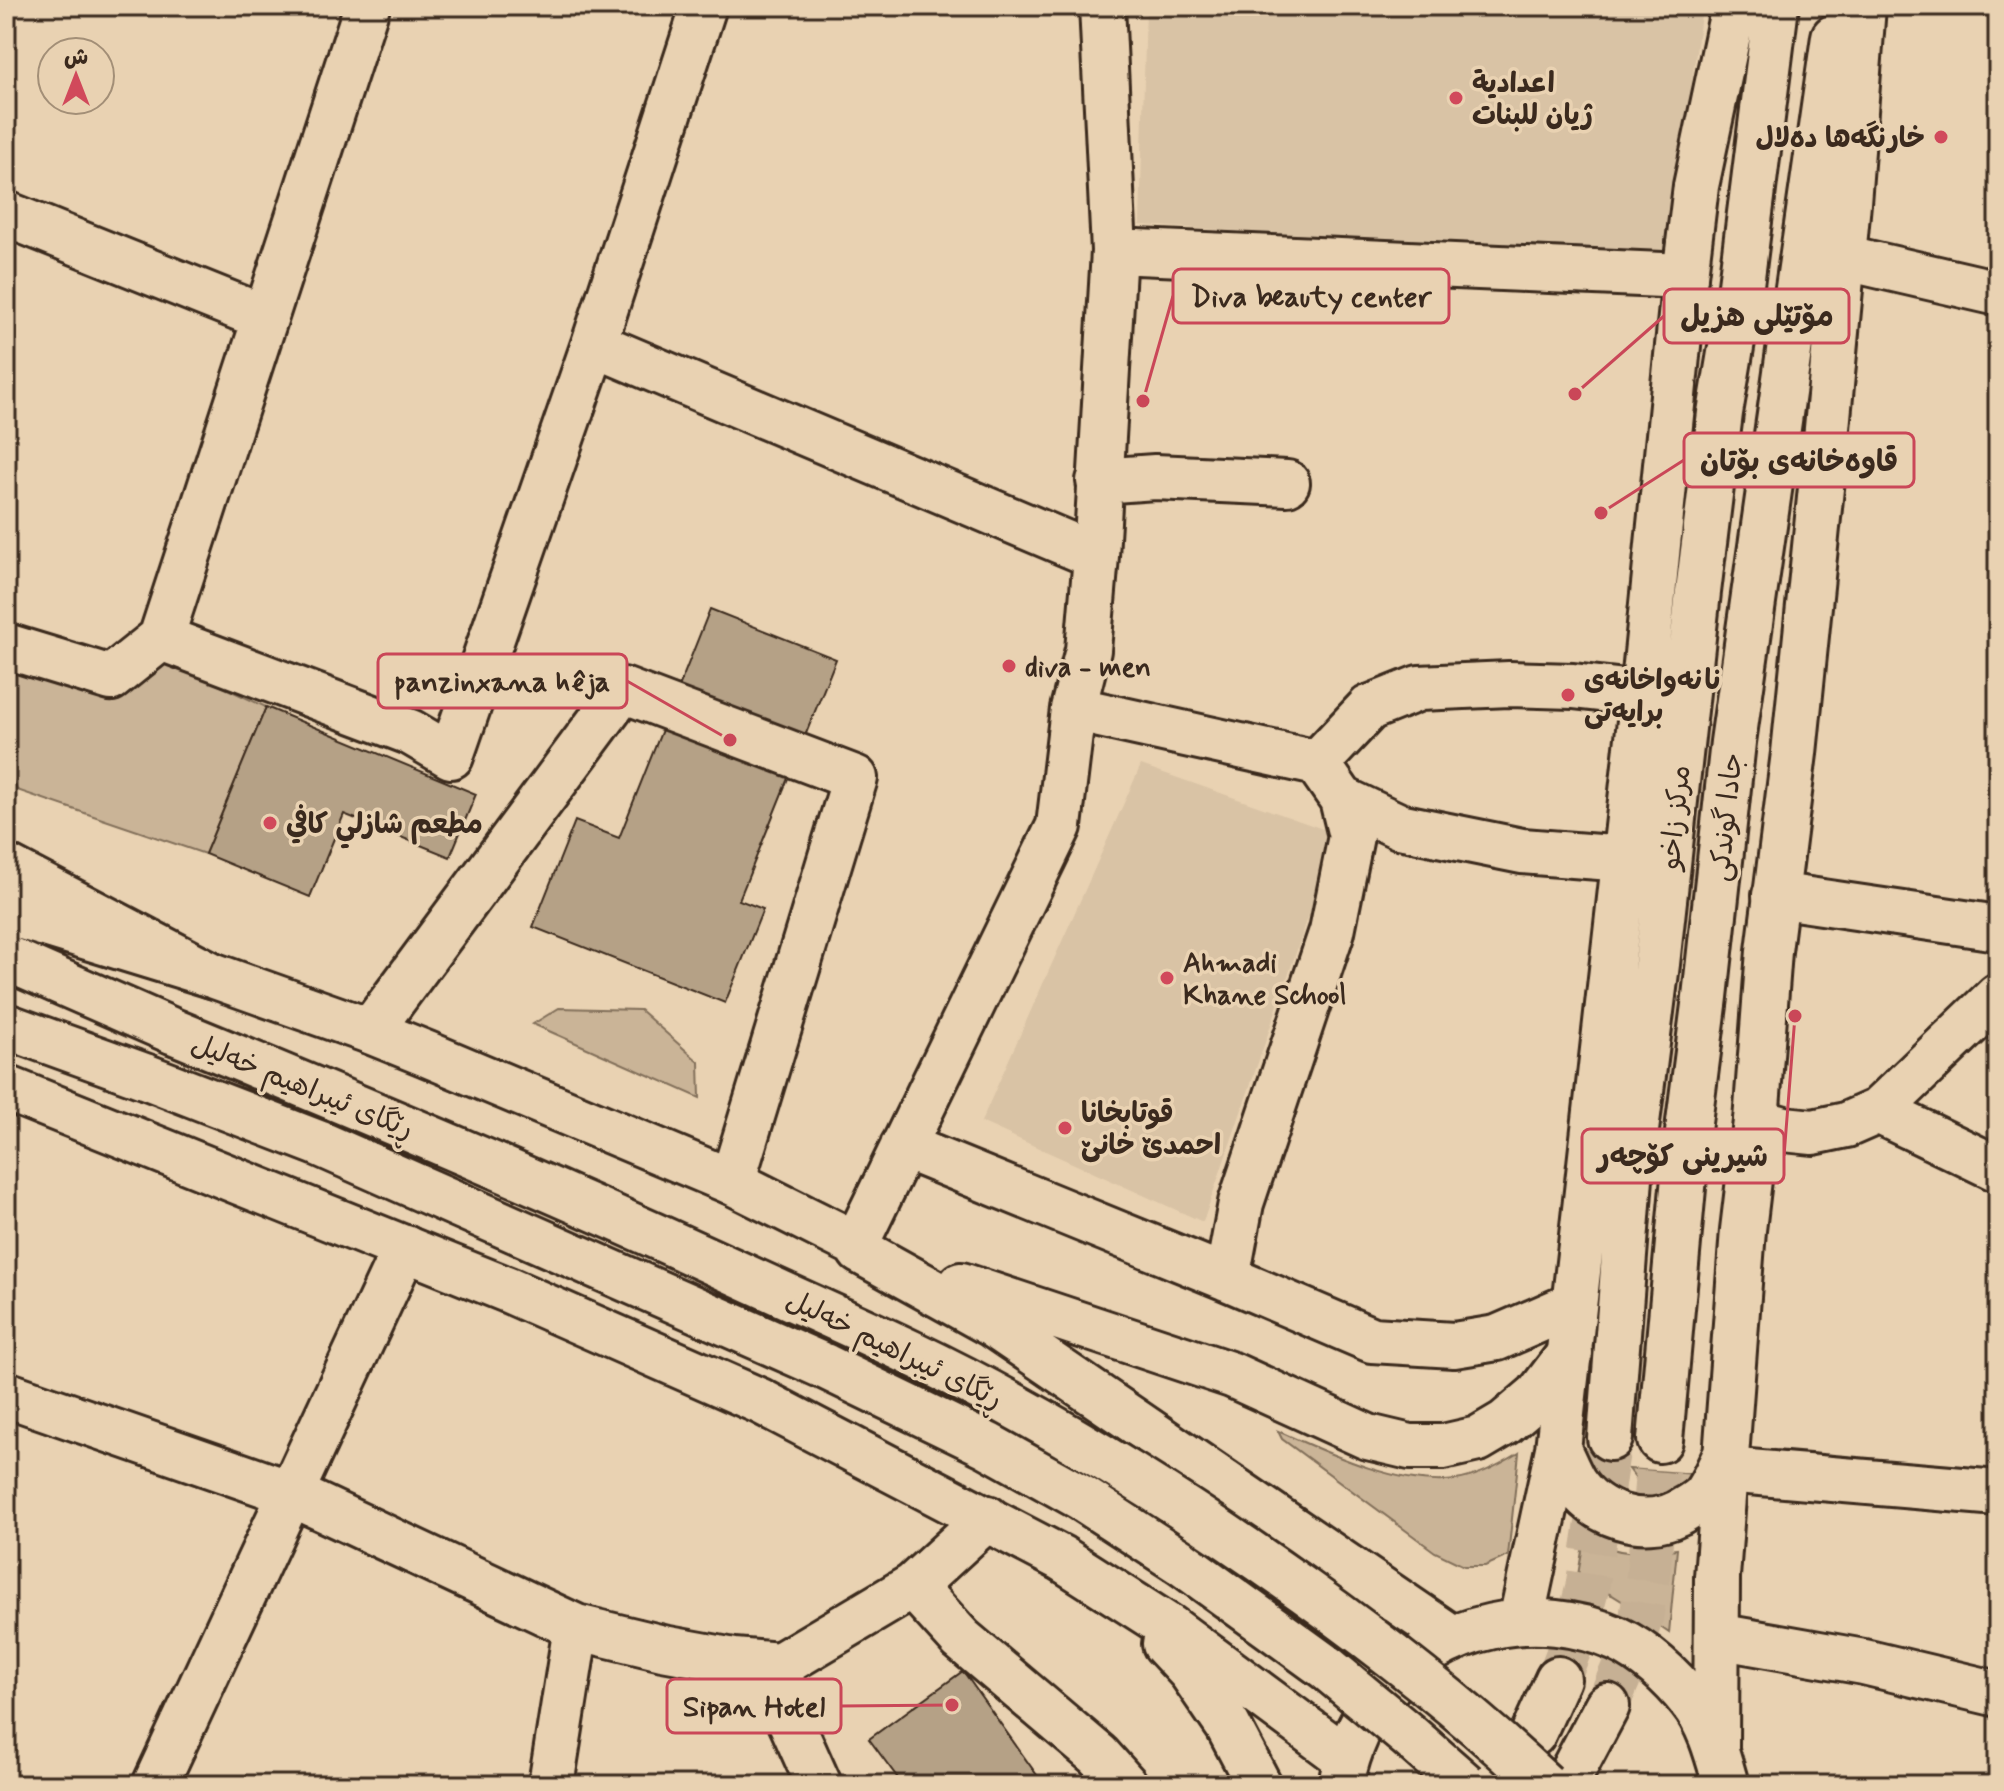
<svg xmlns="http://www.w3.org/2000/svg" width="2004" height="1791" viewBox="0 0 2004 1791" font-family="Mynerve,'Playpen Sans Arabic',sans-serif">
  <rect width="100%" height="100%" fill="#e9d2b2"/>
  <filter id="ink" filterUnits="userSpaceOnUse"><feTurbulence type="fractalNoise" baseFrequency=".0125" numOctaves="2"/><feDisplacementMap in="SourceGraphic" scale="16" xChannelSelector="R" yChannelSelector="G"/><feConvolveMatrix kernelMatrix="1 2 1 2 8 2 1 2 1" color-interpolation-filters="sRGB"/></filter>
  <g filter="url(#ink)">
    <!-- built -->
    <path fill="#d9c3a5" d="M1146 6H1693L1702 8 1668 259 1140 225Z
      M1141 765 1337 834 1203 1222 981 1122Z"/>
    <!-- green -->
    <path fill="#cab497" stroke="#826f5a" stroke-width="2" d="M161 658 266 707 205 854 17 790 6 766V661L123 697Z
      M559 1008 640 1010 699 1062 700 1098 533 1024Z
      M1278 1431C1327 1453 1402 1488 1456 1480 1478 1477 1501 1464 1519 1453L1508 1556 1485 1566H1464L1435 1552 1282 1439Z
      M1629 1469 1709 1475 1658 1499 1647 1493Z
      M1584 1539C1623 1556 1636 1554 1677 1549L1669 1633 1633 1608 1612 1595 1577 1581Z"/>
    <!-- building -->
    <path fill="#b5a186" stroke="#3b2a1e" stroke-width="2" d="M710 609 836 659 739 900 763 909 725 1003 533 927 575 821 619 838Z
      M266 707 476 794 450 857 344 814 310 897 205 854Z
      M963 1671 1044 1785H903L869 1739Z"/>
    <g fill="none" stroke-linecap="round" stroke-linejoin="round">
      <!-- highway-tunnel -->
      <path stroke="#c6b094" stroke-width="44" stroke-dasharray="44 22" stroke-linecap="butt" d="M1558 1679 1575 1635 1587 1589 1610 1438
        M1607 1706 1627 1659 1641 1618 1648 1576 1660 1440"/>
      <defs>
        <path id="minor" d="M6 214 265 318
          M1114 251 1685 276
          M1842 257 1998 293
          M594 344 1096 556
          M1099 481 1155 477 1287 483
          M161 638 367 6
          M6 646 111 678 161 638 410 732 451 756 594 344 704 6
          M1073 709 1317 763 1342 799 1351 836 1332 931 1241 1203 1227 1278
          M1317 763 1369 708 1419 688 1509 684 1573 686 1643 694
          M1342 799 1399 826 1522 851 1625 859
          M1775 895 1998 928
          M370 1031 623 690 855 778 732 1182
          M1878 1111 1998 1169
          M1756 1121 1784 1129 1813 1132 1846 1125 1878 1111 1998 996
          M903 1146 1227 1278 1372 1340 1454 1345 1497 1338 1573 1305
          M856 1244 1059 826 1073 709 1088 650 1096 556 1114 251 1102 6
          M6 1394 290 1493 576 1627 663 1648 734 1661 780 1665 913 1586 987 1518
          M1725 1470 1998 1493
          M913 1586 961 1639 1098 1755 1125 1785
          M1717 1636 1864 1662 1998 1694
          M780 1665 785 1709 819 1785
          M155 1785 405 1248
          M551 1785 576 1627"/>
        <path id="major" d="M6 867 212 975 370 1031 427 1054 732 1182 856 1244 860 1251 992 1324 1452 1638
          M961 1285 1232 1375 1368 1437 1410 1447H1443L1478 1439 1505 1423 1538 1395 1570 1353"/>
        <path id="highway" d="M6 912 212 975
          M6 958 175 1032
          M6 1026 147 1077
          M6 1088 508 1290 760 1401 1061 1558 1169 1627 1346 1758
          M1610 1438 1630 1178 1657 964 1698 592 1720 413 1740 293 1776 6
          M1660 1440 1689 1122 1705 997 1733 742 1834 37
          M1558 1449C1563 1459 1568 1472 1574 1482 1596 1515 1642 1531 1678 1513 1688 1507 1701 1501 1707 1491 1714 1481 1719 1468 1724 1458
          M1521 1621 1558 1449 1643 694 1685 276 1696 186 1734 6
          M1165 1644 1191 1672 1228 1726 1259 1785
          M1533 1734 1558 1679
          M1716 1747 1717 1577 1743 1230 1756 1121 1769 951 1794 753 1826 439 1848 203 1863 6
          M1571 1774 1607 1706
          M1341 1784C1348 1749 1361 1718 1384 1691 1438 1623 1539 1604 1617 1639 1645 1652 1672 1677 1691 1701 1710 1724 1718 1757 1726 1785"/>
      </defs>
      <!-- minor casing -->
      <use href="#minor" stroke="#3b2a1e" stroke-width="50"/>
      <!-- major casing -->
      <use href="#major" stroke="#3b2a1e" stroke-width="50"/>
      <!-- highway casing -->
      <use href="#highway" stroke="#3b2a1e" stroke-width="50"/>
      <!-- minor -->
      <use href="#minor" stroke="#e9d2b2" stroke-width="44"/>
      <!-- major -->
      <use href="#major" stroke="#e9d2b2" stroke-width="44"/>
      <!-- highway -->
      <use href="#highway" stroke="#e9d2b2" stroke-width="44"/>
      <defs>
        <path id="highway-bridge" d="M175 1032C365 1110 555 1189 741 1275 832 1317 925 1356 1012 1405 1114 1461 1211 1524 1305 1591 1389 1651 1469 1714 1544 1785
          M147 1077 318 1143 826 1367 987 1445 1082 1498 1182 1563 1327 1668 1408 1735 1465 1785"/>
      </defs>
      <!-- highway-bridge casing -->
      <use href="#highway-bridge" stroke="#3b2a1e" stroke-width="50" stroke-linecap="butt"/>
      <!-- highway-bridge -->
      <use href="#highway-bridge" stroke="#e9d2b2" stroke-width="44"/>
    </g>
  </g>
  <!-- markers -->
  <g fill="#d1495b" stroke="#e9d2b2" stroke-width="3">
    <circle cx="1456" cy="98" r="8"/>
    <circle cx="1941" cy="137" r="8"/>
    <circle cx="1009" cy="666" r="8"/>
    <circle cx="1568" cy="695" r="8"/>
    <circle cx="270" cy="823" r="8"/>
    <circle cx="1167" cy="978" r="8"/>
    <circle cx="1065" cy="1128" r="8"/>
  </g>
  <g text-anchor="middle" stroke-width="7" stroke-linejoin="round" paint-order="stroke">
    <!-- poi labels -->
    <g font-size="28" font-weight="bold" fill="#3b2a1e" stroke="#e9d2b2" text-anchor="start">
      <text x="1472" y="92">اعدادية<tspan x="1472" dy="32">ژیان للبنات</tspan></text>
      <text x="1925" y="147" text-anchor="end">خارنگەها دەلال</text>
      <text x="1025" y="676">diva - men</text>
      <text x="1584" y="689">نانەواخانەی<tspan x="1584" dy="32">برایەتی</tspan></text>
      <text x="286" y="833">مطعم شازلي كافي</text>
      <text x="1183" y="972">Ahmadi<tspan x="1183" dy="32">Khane School</tspan></text>
      <text x="1081" y="1122">قوتابخانا<tspan x="1081" dy="32">احمدێ خانێ</tspan></text>
    </g>
    <!-- street labels -->
    <g font-size="28" fill="#3b2a1e" stroke="#e9d2b2">
      <text transform="translate(1674 817) rotate(-84)" y="10">مركز زاخو</text>
      <text transform="translate(1725 817) rotate(-84)" y="10">جادا گوندکی</text>
      <text transform="translate(303 1085) rotate(22)" y="10">ڕێگای ئیبراهیم خەلیل</text>
      <text transform="translate(895 1348) rotate(26)" y="10">ڕێگای ئیبراهیم خەلیل</text>
    </g>
  </g>
  <!-- callouts -->
  <path fill="none" stroke="#ca4758" stroke-width="3" d="M1143 401L1173 296M1575 394L1664 316M1601 513L1684 460M730 740L627 681M1795 1016L1784 1156M952 1705L841 1706"/>
  <g fill="#ca4758" stroke="#e9d2b2" stroke-width="3">
    <circle cx="1143" cy="401" r="8"/>
    <circle cx="1575" cy="394" r="8"/>
    <circle cx="1601" cy="513" r="8"/>
    <circle cx="730" cy="740" r="8"/>
    <circle cx="1795" cy="1016" r="8"/>
    <circle cx="952" cy="1705" r="8"/>
  </g>
  <g fill="#e9d2b2" stroke="#ca4758" stroke-width="3">
    <rect x="1173" y="269" width="276" height="54" rx="8"/>
    <rect x="1664" y="289" width="185" height="54" rx="8"/>
    <rect x="1684" y="433" width="230" height="54" rx="8"/>
    <rect x="378" y="654" width="249" height="54" rx="8"/>
    <rect x="1582" y="1129" width="202" height="54" rx="8"/>
    <rect x="667" y="1679" width="174" height="54" rx="8"/>
  </g>
  <g font-size="30" text-anchor="middle" font-weight="bold" fill="#3b2a1e">
    <text x="1311" y="306">Diva beauty center</text>
    <text x="1757" y="326">مۆتێلی هزیل</text>
    <text x="1799" y="471">قاوەخانەی بۆتان</text>
    <text x="502" y="691">panzinxana hêja</text>
    <text x="1683" y="1166">شیرینی کۆچەر</text>
    <text x="754" y="1716">Sipan Hotel</text>
  </g>
  <!-- margin -->
  <rect width="2004" height="1791" fill="none" stroke="#e9d2b2" stroke-width="32"/>
  <rect x="16" y="16" width="1972" height="1759" fill="none" stroke="#3b2a1e" stroke-width="3" filter="url(#ink)"/>
  <!-- north arrow -->
  <g transform="translate(76 76)"><circle r="38" fill="#e9d2b2" stroke="#a38f77" stroke-width="2"/>
  <path d="M0-6L14 30L0 20L-14 30Z" fill="#d1495b"/>
  <text y="-12" font-size="22" font-weight="bold" text-anchor="middle" fill="#3b2a1e">ش</text>
  </g>
</svg>
